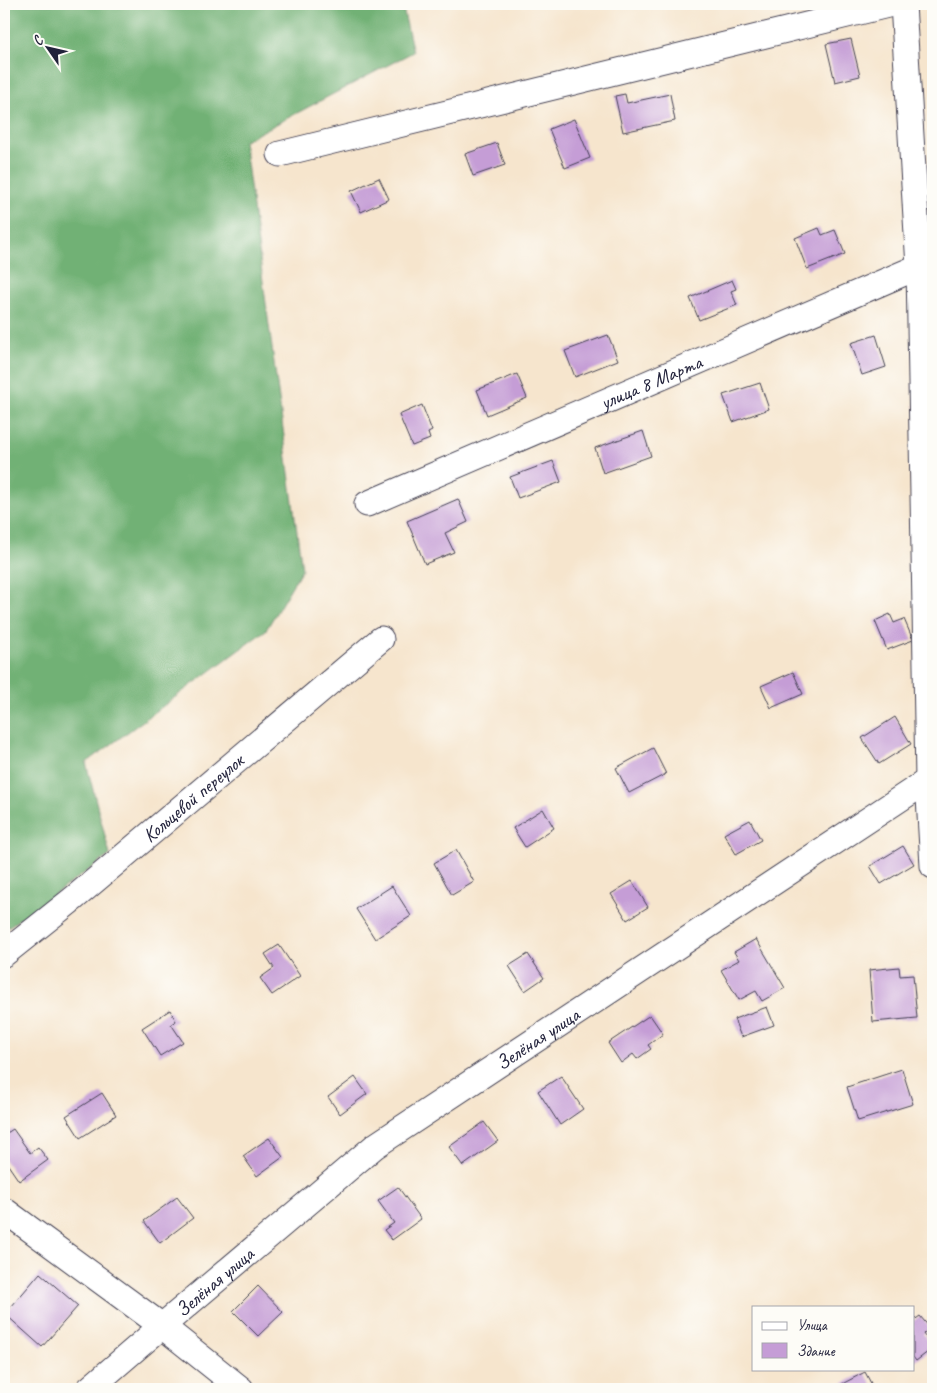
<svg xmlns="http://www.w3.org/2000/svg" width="937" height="1393" viewBox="0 0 937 1393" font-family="Caveat,sans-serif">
  <rect width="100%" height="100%" fill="#fdfcf7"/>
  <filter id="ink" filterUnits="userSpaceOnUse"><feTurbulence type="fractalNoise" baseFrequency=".02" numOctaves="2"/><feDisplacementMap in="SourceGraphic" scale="10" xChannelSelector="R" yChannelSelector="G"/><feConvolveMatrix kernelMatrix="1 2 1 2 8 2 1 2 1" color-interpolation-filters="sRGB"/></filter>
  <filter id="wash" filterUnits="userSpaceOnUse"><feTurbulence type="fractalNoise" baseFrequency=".0096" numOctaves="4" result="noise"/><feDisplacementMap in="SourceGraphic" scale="20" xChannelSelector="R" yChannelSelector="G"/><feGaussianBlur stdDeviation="1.12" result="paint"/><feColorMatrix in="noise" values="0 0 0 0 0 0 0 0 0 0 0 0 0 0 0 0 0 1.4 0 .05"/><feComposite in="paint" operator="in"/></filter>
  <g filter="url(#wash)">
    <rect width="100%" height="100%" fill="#f6e5cd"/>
    <!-- forest -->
    <path fill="#71b174" stroke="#4a6a58" d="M4 4H402L413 52 244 141 302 569 266 630 86 763 110 855 4 930Z"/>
    <g id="blocks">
      <!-- building -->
      <path fill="#c59dd6" d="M851 39 860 76 835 82 826 44Z
        M625 94 627 103 670 94 675 121 623 132 615 96Z
        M574 119 590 158 565 168 549 129Z
        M497 143 505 165 473 176 465 154Z
        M379 178 389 199 361 212 351 191Z
        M819 228 822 235 835 230 845 254 807 269 795 238Z
        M732 280 736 289 731 291 737 305 699 320 690 298Z
        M608 335 618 360 575 377 565 351Z
        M876 335 886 367 862 375 851 343Z
        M517 374 527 398 487 415 477 390Z
        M760 383 769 409 733 422 723 395Z
        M422 405 432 431 428 433 430 439 412 446 399 415Z
        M643 431 651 456 603 473 595 448Z
        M553 461 561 482 518 498 510 477Z
        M458 499 468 522 445 533 454 552 425 564 407 521Z
        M890 614 894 623 904 619 913 640 887 650 875 621Z
        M793 672 803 694 771 708 761 686Z
        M895 717 911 744 879 764 862 738Z
        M653 748 666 774 629 793 616 768Z
        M543 809 554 828 525 847 513 828Z
        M750 820 761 840 736 854 724 834Z
        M903 846 914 864 881 884 870 866Z
        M456 850 474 882 452 895 434 863Z
        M632 881 648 907 627 920 611 894Z
        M392 886 411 916 375 939 356 909Z
        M756 939 785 988 762 1001 756 991 739 1000 721 970 739 960 734 952Z
        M279 945 300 976 272 995 260 978 274 968 265 954Z
        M528 954 544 978 525 991 509 966Z
        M899 967 900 976 913 975 917 1018 873 1022 869 970Z
        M767 1007 774 1025 741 1037 734 1019Z
        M170 1010 176 1021 171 1024 183 1042 160 1056 142 1028Z
        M650 1015 663 1034 648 1045 651 1049 637 1059 633 1054 621 1063 608 1043Z
        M902 1069 913 1104 858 1121 847 1087Z
        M561 1076 583 1109 560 1125 538 1091Z
        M355 1077 367 1094 340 1114 328 1097Z
        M102 1093 116 1115 80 1138 66 1116Z
        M484 1122 498 1141 463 1166 449 1147Z
        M13 1129 30 1153 38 1147 48 1160 19 1181 4 1159V1135Z
        M269 1138 283 1157 257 1176 243 1156Z
        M398 1187 421 1219 392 1240 384 1230 394 1223 378 1201Z
        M177 1197 193 1218 160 1243 144 1221Z
        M40 1273 78 1306 42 1347 5 1314Z
        M258 1286 283 1312 258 1336 233 1311Z
        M920 1316 930 1328 923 1334 933 1348 916 1361 913 1357V1321Z
        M865 1372 874 1389H845L842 1384Z"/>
    </g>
  </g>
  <g filter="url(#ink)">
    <use href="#blocks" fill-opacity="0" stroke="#423f51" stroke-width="1"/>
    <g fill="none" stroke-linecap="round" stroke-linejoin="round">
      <defs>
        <g id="street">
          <path d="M903 4 919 267 928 780 933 866"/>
          <path d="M280 154 892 4"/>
          <path id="s1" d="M367 504 932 261"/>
          <path id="s2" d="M4 954 73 899 381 639"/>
          <path d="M4 1210 162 1326 241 1389"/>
          <path id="s3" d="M89 1389 162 1326 375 1146 933 777"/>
        </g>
      </defs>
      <!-- street casing -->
      <use href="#street" stroke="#423f51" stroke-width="27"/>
      <!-- street -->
      <use href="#street" stroke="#fff" stroke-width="25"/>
    </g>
  </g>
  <g text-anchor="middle" stroke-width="4" stroke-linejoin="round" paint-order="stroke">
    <!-- street labels -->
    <g font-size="20" fill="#22223b" stroke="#fdfcf7">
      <text dy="7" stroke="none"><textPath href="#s1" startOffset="309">улица 8 Марта</textPath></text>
      <text dy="7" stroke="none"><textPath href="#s2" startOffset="245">Кольцевой переулок</textPath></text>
      <text dy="7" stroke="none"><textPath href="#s3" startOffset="570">Зелёная улица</textPath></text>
      <text dy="7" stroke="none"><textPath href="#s3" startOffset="165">Зелёная улица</textPath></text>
    </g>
  </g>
  <!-- margin -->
  <rect width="937" height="1393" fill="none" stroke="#fdfcf7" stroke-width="20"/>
  <!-- legend -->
  <rect x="752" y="1306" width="162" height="65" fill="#fdfcf7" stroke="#a5a5ac"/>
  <rect x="762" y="1322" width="25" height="8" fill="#ffffff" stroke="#a5a5ac"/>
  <text x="797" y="1330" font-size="15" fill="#22223b">Улица</text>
  <rect x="762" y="1343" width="25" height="15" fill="#c59dd6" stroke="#a5a5ac"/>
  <text x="797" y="1356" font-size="15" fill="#22223b">Здание</text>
  <!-- north arrow -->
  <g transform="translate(48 48) rotate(304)" stroke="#fdfcf7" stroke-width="4" paint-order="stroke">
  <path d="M0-4L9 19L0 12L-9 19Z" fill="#22223b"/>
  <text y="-8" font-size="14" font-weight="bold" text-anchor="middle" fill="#22223b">С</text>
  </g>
</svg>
